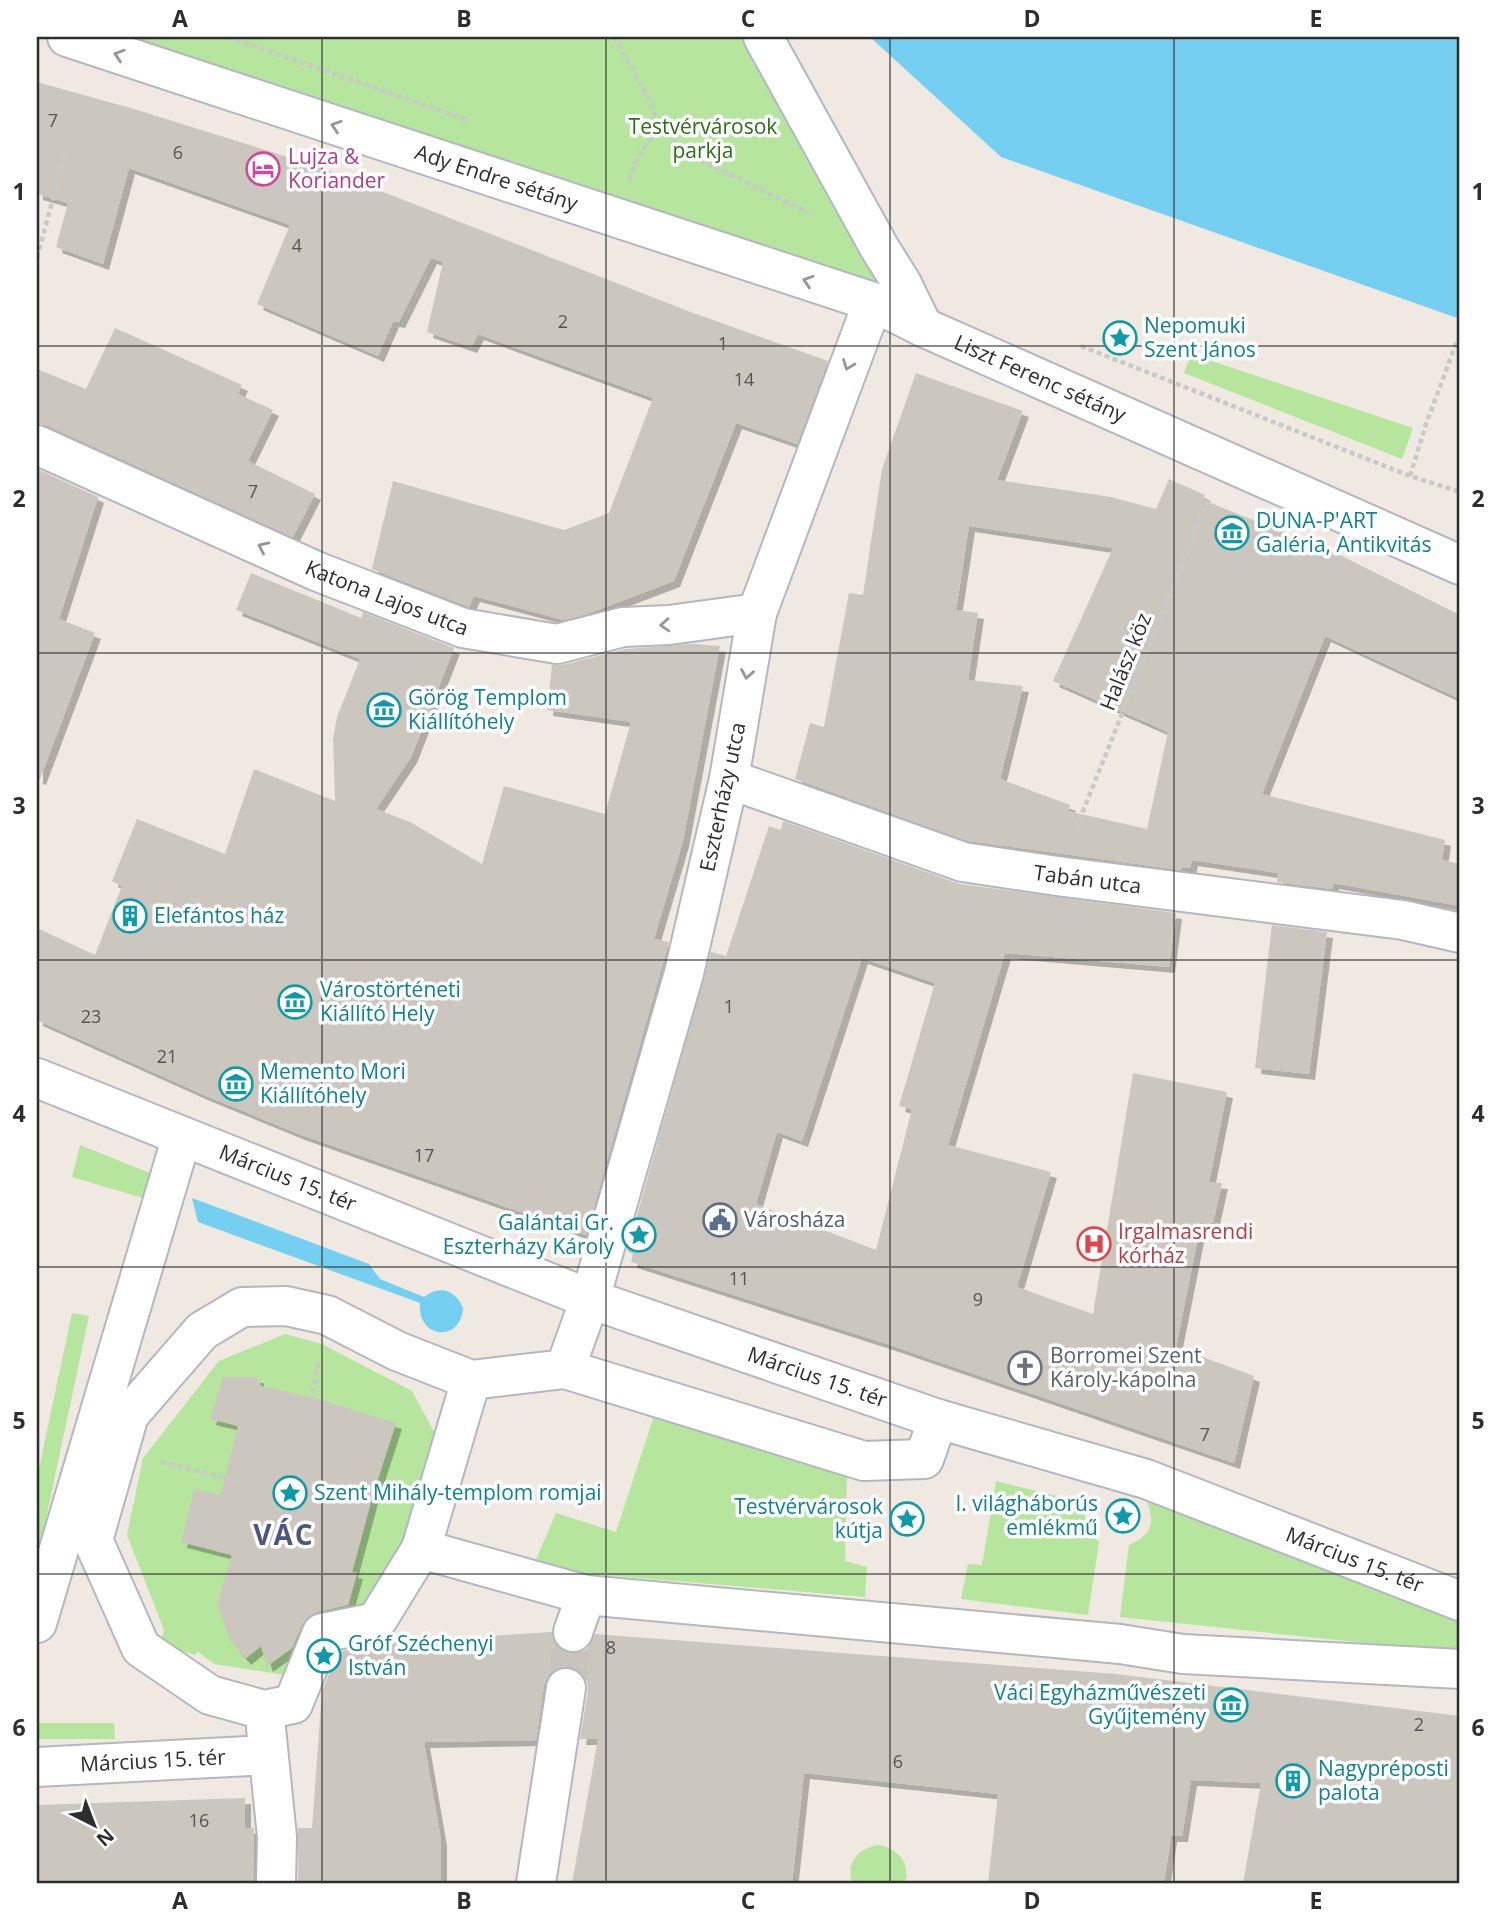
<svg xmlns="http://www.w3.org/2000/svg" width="1497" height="1920" viewBox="0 0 1497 1920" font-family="'Open Sans',sans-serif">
  <defs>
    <filter id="shadow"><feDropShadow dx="6" dy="6" stdDeviation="0" flood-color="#0004"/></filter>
  </defs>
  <rect width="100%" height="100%" fill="#efe9e1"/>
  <!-- green -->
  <path fill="#b6e59e" d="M67 37H763L923 327Z
    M1191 354 1413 428 1402 459 1184 373Z
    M80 1145 157 1176 147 1199 72 1177Z
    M72 1313 89 1316 37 1561V1478Z
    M285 1334 322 1344 412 1391 443 1448 376 1610 298 1677 214 1664 197 1651 196 1655 160 1646 164 1630 127 1535 143 1458 219 1361Z
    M655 1413 847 1475 845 1561 867 1567 865 1597 532 1569 556 1513 616 1532Z
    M996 1481 1086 1503C1082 1519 1088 1531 1099 1542L1088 1615 961 1599 968 1564 982 1565Z
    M1141 1490 1460 1615V1653L1120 1617 1129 1545C1159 1532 1154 1514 1141 1490Z
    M37 1723H114L115 1739H37Z
    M879 1845C898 1849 911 1863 905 1883H852C846 1862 858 1848 879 1845Z"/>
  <!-- water -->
  <path fill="#75cff0" d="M870 37H1460V319L1001 157Z
    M192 1198 369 1264 380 1279 424 1297C439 1285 455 1289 463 1308 461 1343 417 1339 420 1303L198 1222Z"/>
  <!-- building -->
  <path fill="#cbc7bf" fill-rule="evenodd" filter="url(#shadow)" d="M37 82 134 109 314 165 688 311 828 361 797 444 736 423 674 581 587 614 564 620 474 596 469 607 372 569 393 481 564 530 609 513 653 398 478 334 471 347 427 332 443 262 431 258 399 322 393 321 378 356 257 304 290 225 129 168 103 264 56 247 68 203 37 194Z
    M115 328 242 385 238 394 273 410 248 461 315 494 293 537 46 425 37 423V369L86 389Z
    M916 373 1023 411 997 480 1111 497 1156 509 1169 479 1205 495 1203 500 1336 553 1460 615V699L1325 636 1262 794 1445 840 1442 860 1460 864V906L1333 883 1332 889 1277 882 1278 873 1192 860 1190 868 1182 867 1181 870 968 841 795 779 810 723 824 727 849 593 863 595 882 469ZM969 526 1113 548 1053 681 1168 732 1147 829 1068 811 1070 805 1000 779 1023 686 968 680 978 613 956 610Z
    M37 469 98 497 59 619 95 633 40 779 37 778Z
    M251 573 361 618 363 612 454 648 411 757 376 809 410 822 482 864 504 786 605 814 631 722 547 710 552 665H562L626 649 693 644 720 646 683 841 654 939 669 942 586 1235 299 1134 204 1095 37 1020V928L95 955 122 886 112 881 137 819 225 854 254 769 335 801 333 738 337 717 360 659 236 610Z
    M783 821 960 884 1176 913 1169 967 1005 953 948 1145 1051 1172 1017 1287 1093 1314 1133 1073 1227 1092 1209 1182 1222 1183 1213 1223 1201 1222 1176 1347 1254 1376 1234 1463 887 1344 631 1262 633 1254 627 1251 711 952 726 956 769 826 781 830ZM862 958 935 983 899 1106 912 1109 876 1250 756 1204 777 1132 802 1141Z
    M1272 925 1327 932 1309 1074 1255 1068Z
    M223 1377H257L261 1386 318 1399 396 1423 373 1494 352 1572 357 1573 348 1605 318 1612 309 1616 302 1625 292 1648 267 1666 261 1646 245 1659 230 1640 217 1603 232 1555 181 1542 194 1489 220 1495 238 1426 210 1419Z
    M552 1632 556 1646 566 1653 576 1654 587 1649 595 1634 1116 1674 1460 1716V1883H1243L1261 1783 1191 1780 1182 1836H1171L1164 1883H988L998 1794 804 1773 792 1883H572L598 1739H580L588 1691 587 1681 579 1671 569 1666 557 1668 549 1675 544 1685 536 1740 424 1742 441 1840V1883H298V1828H312L322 1691 338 1652 381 1643Z
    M245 1798V1828H254V1883H37V1805Z"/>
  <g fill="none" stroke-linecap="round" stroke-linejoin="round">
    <!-- street-tunnel -->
    <path stroke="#c8c4bd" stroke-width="38" stroke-dasharray="38 19" stroke-linecap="butt" d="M566 1688 573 1632"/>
    <defs>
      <g id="street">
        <path id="s1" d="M67 37 873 302 923 327"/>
        <path d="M763 37 879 247 902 284 923 327"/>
        <path d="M873 302 757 613 729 779 684 973 590 1299 565 1369 471 1380 397 1351 327 1315 286 1306 242 1307 202 1331 129 1415 93 1540 141 1648 210 1695 264 1710 293 1704 322 1633 376 1622 421 1549 586 1595 1120 1644 1183 1654 1460 1669"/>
        <path id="s2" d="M37 445 316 571 463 628 557 644 623 627 669 625 757 613"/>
        <path id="s3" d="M729 779 963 862 1057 876 1403 920 1460 933"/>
        <path id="s4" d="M37 1078 590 1299 938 1419 1146 1479 1460 1601"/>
        <path d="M565 1369 864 1461 924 1459 938 1419"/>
        <path d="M421 1549 471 1380"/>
        <path d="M37 1623 182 1136"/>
        <path d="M573 1632 586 1595"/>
        <path d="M266 1728 277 1837 276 1883"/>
        <path id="s5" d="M37 1767 268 1755"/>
        <path d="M536 1883 566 1688"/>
      </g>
      <g id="secondary">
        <path id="s6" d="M923 327 1460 565"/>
      </g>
    </defs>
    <!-- street casing -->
    <use href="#street" stroke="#b4b7c1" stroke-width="42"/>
    <!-- secondary casing -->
    <use href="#secondary" stroke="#b4b7c1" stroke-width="42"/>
    <!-- path -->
    <path stroke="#c9c9c9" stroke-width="4.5" stroke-dasharray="5 3.5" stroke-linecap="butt" d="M228 37 468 120
      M614 37 647 96 659 125 683 151 809 213
      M629 179 638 157 659 125
      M37 258 66 150
      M1081 346 1410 476 1460 492
      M1410 476 1426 424 1457 341
      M1073 836 1208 500
      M311 1401 319 1359
      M161 1462 239 1481"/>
    <!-- street -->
    <use href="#street" stroke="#fff" stroke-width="38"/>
    <!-- secondary -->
    <use href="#secondary" stroke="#fff" stroke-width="38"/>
  </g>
  <!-- one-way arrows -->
  <defs><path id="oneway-chevron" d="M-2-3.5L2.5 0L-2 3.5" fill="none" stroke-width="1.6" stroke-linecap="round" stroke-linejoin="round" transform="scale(1.75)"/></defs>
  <g stroke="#969696">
    <use href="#oneway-chevron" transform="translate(119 55) rotate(-162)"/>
    <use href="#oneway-chevron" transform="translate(336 126) rotate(-162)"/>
    <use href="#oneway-chevron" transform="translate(808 281) rotate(-162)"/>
    <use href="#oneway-chevron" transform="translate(848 365) rotate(111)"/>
    <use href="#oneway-chevron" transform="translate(263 547) rotate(-155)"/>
    <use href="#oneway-chevron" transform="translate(665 625) rotate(176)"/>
    <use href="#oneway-chevron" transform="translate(747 674) rotate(100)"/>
  </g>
  <!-- grid -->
  <path fill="none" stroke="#2e2e2e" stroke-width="2" stroke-opacity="0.55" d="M322 37V1883M606 37V1883M890 37V1883M1174 37V1883M37 346H1460M37 653H1460M37 960H1460M37 1267H1460M37 1574H1460"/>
  <!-- icons -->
  <defs>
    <symbol id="hotel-ring" viewBox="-11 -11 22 22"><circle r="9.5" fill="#fff" stroke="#d1479c" stroke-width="1.5"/><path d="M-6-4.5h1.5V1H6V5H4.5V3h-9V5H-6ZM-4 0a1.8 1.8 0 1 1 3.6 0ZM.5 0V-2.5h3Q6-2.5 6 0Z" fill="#d1479c"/></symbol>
    <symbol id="sight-ring" viewBox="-11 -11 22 22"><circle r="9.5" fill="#fff" stroke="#0f9aa8" stroke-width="1.5"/><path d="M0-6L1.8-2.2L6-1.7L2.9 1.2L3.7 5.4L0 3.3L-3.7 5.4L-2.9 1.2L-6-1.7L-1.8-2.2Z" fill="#0f9aa8"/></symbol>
    <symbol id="museum-ring" viewBox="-11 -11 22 22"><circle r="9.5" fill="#fff" stroke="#0f9aa8" stroke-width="1.5"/><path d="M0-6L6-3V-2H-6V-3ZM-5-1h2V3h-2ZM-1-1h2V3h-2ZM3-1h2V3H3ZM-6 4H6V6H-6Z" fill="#0f9aa8"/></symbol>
    <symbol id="building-ring" viewBox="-11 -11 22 22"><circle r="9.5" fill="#fff" stroke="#0f9aa8" stroke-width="1.5"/><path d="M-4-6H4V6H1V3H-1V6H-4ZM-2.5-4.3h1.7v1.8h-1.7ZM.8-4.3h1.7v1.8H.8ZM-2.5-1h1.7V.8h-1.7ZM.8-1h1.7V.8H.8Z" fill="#0f9aa8"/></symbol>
    <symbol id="civic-ring" viewBox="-11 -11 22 22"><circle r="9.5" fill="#fff" stroke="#5c6f8a" stroke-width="1.5"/><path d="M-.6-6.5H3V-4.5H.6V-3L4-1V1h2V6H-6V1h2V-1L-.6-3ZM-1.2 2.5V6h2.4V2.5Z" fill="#5c6f8a"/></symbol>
    <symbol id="hospital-ring" viewBox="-11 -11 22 22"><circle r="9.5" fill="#fff" stroke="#e0444e" stroke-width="1.5"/><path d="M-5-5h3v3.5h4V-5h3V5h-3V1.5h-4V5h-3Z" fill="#e0444e"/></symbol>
    <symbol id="church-ring" viewBox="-11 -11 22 22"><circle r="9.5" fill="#fff" stroke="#6b7280" stroke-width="1.5"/><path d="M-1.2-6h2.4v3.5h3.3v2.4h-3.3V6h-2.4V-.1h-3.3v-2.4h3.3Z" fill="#6b7280"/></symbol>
  </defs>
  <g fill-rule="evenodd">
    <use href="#hotel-ring" x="244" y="150" width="38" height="38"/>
    <use href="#sight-ring" x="1101" y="319" width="38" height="38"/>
    <use href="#museum-ring" x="1213" y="514" width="38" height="38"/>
    <use href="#museum-ring" x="365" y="691" width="38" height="38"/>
    <use href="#building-ring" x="111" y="897" width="38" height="38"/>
    <use href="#museum-ring" x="276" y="983" width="38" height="38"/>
    <use href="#museum-ring" x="217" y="1065" width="38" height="38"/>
    <use href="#civic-ring" x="701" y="1201" width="38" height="38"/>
    <use href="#sight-ring" x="620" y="1216" width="38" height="38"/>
    <use href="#hospital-ring" x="1075" y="1225" width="38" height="38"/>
    <use href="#church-ring" x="1006" y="1349" width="38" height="38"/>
    <use href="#sight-ring" x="271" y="1474" width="38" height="38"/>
    <use href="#sight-ring" x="1104" y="1497" width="38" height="38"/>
    <use href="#sight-ring" x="888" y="1500" width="38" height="38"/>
    <use href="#sight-ring" x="305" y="1637" width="38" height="38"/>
    <use href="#museum-ring" x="1212" y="1686" width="38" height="38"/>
    <use href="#building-ring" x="1274" y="1762" width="38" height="38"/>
  </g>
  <g text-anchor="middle" stroke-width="7" stroke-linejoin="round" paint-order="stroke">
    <!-- number labels -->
    <g font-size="18" fill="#555452">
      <text x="53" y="127">7</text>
      <text x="178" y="159">6</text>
      <text x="297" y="252">4</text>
      <text x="563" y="328">2</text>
      <text x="723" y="350">1</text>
      <text x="744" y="386">14</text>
      <text x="253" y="498">7</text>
      <text x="729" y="1013">1</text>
      <text x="91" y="1023">23</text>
      <text x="167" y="1063">21</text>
      <text x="424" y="1162">17</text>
      <text x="739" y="1285">11</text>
      <text x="978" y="1306">9</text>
      <text x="1205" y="1441">7</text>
      <text x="611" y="1654">8</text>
      <text x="1419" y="1731">2</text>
      <text x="898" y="1768">6</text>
      <text x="199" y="1827">16</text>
    </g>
    <!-- park labels -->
    <g font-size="21" fill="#2c6e1b" stroke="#fff">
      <text x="703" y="134">Testvérvárosok<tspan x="703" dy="24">parkja</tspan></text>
    </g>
    <!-- hotel labels -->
    <g font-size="21" fill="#b23c85" stroke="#fff" text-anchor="start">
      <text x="288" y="164">Lujza &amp;<tspan x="288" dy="24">Koriander</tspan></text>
    </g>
    <!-- street labels -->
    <g font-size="21" fill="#2e2e2e" stroke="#fff">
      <text dy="7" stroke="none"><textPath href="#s1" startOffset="452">Ady Endre sétány</textPath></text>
      <text dy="7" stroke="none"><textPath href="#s6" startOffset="128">Liszt Ferenc sétány</textPath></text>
      <text dy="7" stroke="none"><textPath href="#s2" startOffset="382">Katona Lajos utca</textPath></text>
      <text transform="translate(1126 662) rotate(-68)" y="7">Halász köz</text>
      <text transform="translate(723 797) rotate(-78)" y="7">Eszterházy utca</text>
      <text dy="7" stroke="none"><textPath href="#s3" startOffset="374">Tabán utca</textPath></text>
      <text dy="7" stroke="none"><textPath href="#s4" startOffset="270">Március 15. tér</textPath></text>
      <text dy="7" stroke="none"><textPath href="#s4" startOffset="836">Március 15. tér</textPath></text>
      <text dy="7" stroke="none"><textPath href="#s4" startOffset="1404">Március 15. tér</textPath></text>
      <text dy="7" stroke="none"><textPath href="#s5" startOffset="116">Március 15. tér</textPath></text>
    </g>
    <!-- culture labels -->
    <g font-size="21" fill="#0d838f" stroke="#fff" text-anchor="start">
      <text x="1144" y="333">Nepomuki<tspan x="1144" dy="24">Szent János</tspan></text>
      <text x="1256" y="528">DUNA-P'ART<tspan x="1256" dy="24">Galéria, Antikvitás</tspan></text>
      <text x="408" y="705">Görög Templom<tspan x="408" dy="24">Kiállítóhely</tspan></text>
      <text x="154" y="923">Elefántos ház</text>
      <text x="320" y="997">Várostörténeti<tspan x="320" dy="24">Kiállító Hely</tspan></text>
      <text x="260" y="1079">Memento Mori<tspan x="260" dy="24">Kiállítóhely</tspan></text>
      <text x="614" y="1230" text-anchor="end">Galántai Gr.<tspan x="614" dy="24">Eszterházy Károly</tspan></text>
      <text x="314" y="1500">Szent Mihály-templom romjai</text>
      <text x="1098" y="1511" text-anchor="end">I. világháborús<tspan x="1098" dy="24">emlékmű</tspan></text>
      <text x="883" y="1514" text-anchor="end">Testvérvárosok<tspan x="883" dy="24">kútja</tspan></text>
      <text x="348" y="1651">Gróf Széchenyi<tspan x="348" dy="24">István</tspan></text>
      <text x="1206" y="1700" text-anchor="end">Váci Egyházművészeti<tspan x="1206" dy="24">Gyűjtemény</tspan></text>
      <text x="1318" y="1776">Nagypréposti<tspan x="1318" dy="24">palota</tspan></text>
    </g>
    <!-- service labels -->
    <g font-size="21" fill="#4e5e75" stroke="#fff" text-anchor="start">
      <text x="744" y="1227">Városháza</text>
    </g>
    <!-- health labels -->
    <g font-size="21" fill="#be3a42" stroke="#fff" text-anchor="start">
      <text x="1118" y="1239">Irgalmasrendi<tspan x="1118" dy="24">kórház</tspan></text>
    </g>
    <!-- worship labels -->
    <g font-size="21" fill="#5b616d" stroke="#fff" text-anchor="start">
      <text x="1050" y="1363">Borromei Szent<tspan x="1050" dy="24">Károly-kápolna</tspan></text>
    </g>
    <!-- district labels -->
    <g font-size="28" font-weight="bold" letter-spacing="2" fill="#4d5680" stroke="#fff">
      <text x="284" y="1545">VÁC</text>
    </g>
  </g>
  <!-- border -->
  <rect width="1497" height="1920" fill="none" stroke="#ffffff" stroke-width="77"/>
  <!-- north arrow -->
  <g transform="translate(94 1825) rotate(138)" stroke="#ffffff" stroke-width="5" paint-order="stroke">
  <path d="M0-5L12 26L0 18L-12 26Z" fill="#2e2e2e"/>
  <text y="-10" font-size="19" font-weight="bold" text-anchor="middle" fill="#2e2e2e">N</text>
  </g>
  <rect x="38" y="38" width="1420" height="1844" fill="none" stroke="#2e2e2e" stroke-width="2.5"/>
  <g font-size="23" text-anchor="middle" font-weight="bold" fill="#2e2e2e">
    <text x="180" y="27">A</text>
    <text x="464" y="27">B</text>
    <text x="748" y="27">C</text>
    <text x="1032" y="27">D</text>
    <text x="1316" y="27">E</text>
    <text x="19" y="200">1</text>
    <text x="1478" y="200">1</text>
    <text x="19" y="507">2</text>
    <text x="1478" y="507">2</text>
    <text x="19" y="814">3</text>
    <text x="1478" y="814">3</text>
    <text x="19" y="1122">4</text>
    <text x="1478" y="1122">4</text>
    <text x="19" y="1429">5</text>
    <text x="1478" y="1429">5</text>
    <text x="19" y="1736">6</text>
    <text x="1478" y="1736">6</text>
    <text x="180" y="1909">A</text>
    <text x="464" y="1909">B</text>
    <text x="748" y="1909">C</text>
    <text x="1032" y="1909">D</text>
    <text x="1316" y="1909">E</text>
  </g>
</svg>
